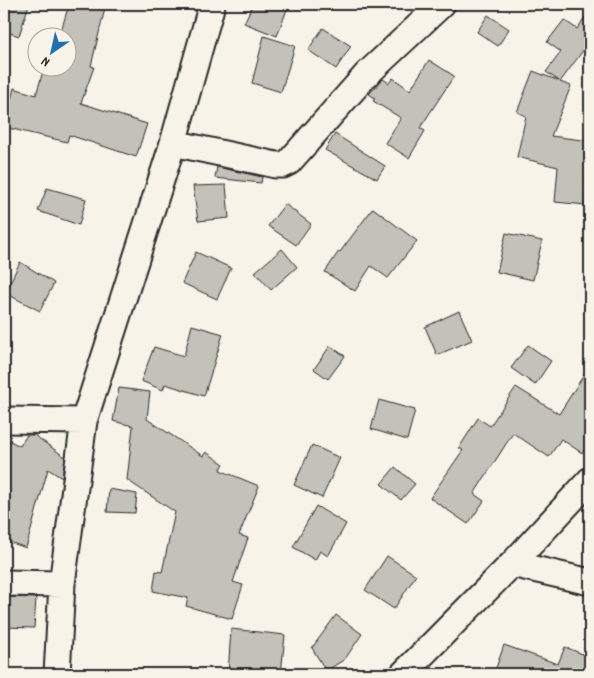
<svg xmlns="http://www.w3.org/2000/svg" width="594" height="678" viewBox="0 0 594 678" font-family="Dekko,sans-serif">
  <rect width="100%" height="100%" fill="#f7f3e8"/>
  <filter id="ink" filterUnits="userSpaceOnUse"><feTurbulence type="fractalNoise" baseFrequency=".02" numOctaves="2"/><feDisplacementMap in="SourceGraphic" scale="10" xChannelSelector="R" yChannelSelector="G"/><feConvolveMatrix kernelMatrix="1 2 1 2 8 2 1 2 1" color-interpolation-filters="sRGB"/></filter>
  <g filter="url(#ink)">
    <!-- building -->
    <path fill="#c4c1b9" stroke="#2b2b2b" d="M4 4H29L19 36 4 31Z
      M69 4H106L91 66 94 67 81 103 147 124 136 157 69 135 67 142 4 127 14 88 36 95 44 68H68V38H59Z
      M253 4H289L277 36 244 23Z
      M590 10V41L560 82 571 86 551 136 590 141 586 181H588L586 205 555 202 558 167 517 157 526 116 517 112 533 71 559 81 546 72 561 52 547 42 564 20 577 29Z
      M488 15 509 29 498 46 477 32Z
      M323 28 351 46 336 69 308 50Z
      M264 36 295 46 281 92 252 83Z
      M429 60 454 76 420 128 425 131 409 158 385 143 401 118 373 101 375 98 369 94 383 79 389 83 393 78 410 90Z
      M335 134 385 166 377 179 325 150Z
      M217 167 262 177 261 183 215 178Z
      M226 185 229 218 198 221 193 186Z
      M47 188 86 199 79 225 38 211Z
      M285 204 311 224 296 245 268 226Z
      M373 208 417 241 388 278 371 266 355 291 325 272 339 251 340 252Z
      M506 233 542 241 533 280 497 272Z
      M282 249 297 267 271 290 255 272Z
      M196 252 231 268 217 299 182 283Z
      M20 262 54 283 40 311 5 293Z
      M459 311 472 340 437 355 425 327Z
      M192 325 223 334 204 396 165 384 163 390 141 381 154 347 184 356Z
      M528 345 551 361 535 385 511 368Z
      M330 346 345 356 328 379 314 369Z
      M590 365V442L582 453 561 439 549 457 513 433 474 494 484 501 468 524 430 498 463 450 459 448 478 418 490 426 516 387 559 414Z
      M119 388 150 392 147 419 203 456 206 452 224 464 220 470 259 486 239 535 248 538 233 582 243 585 232 619 186 606 188 598 153 591 156 571 162 572 175 512 127 480 133 426 113 421Z
      M379 400 415 410 407 440 371 429Z
      M27 435H34L65 457 62 478 48 469 26 548 4 540V438L20 446Z
      M312 445 340 458 322 498 294 485Z
      M395 467 415 484 401 500 381 484Z
      M109 489 137 494 135 513 107 512Z
      M316 506 346 524 328 556 320 551 315 560 293 547Z
      M387 556 416 575 394 609 365 590Z
      M7 597 36 598 34 628 4 627Z
      M336 615 362 634 345 659 326 671 312 648Z
      M231 629 285 635 281 674H228Z
      M504 645 558 664 565 647 590 657V674H514L496 668Z"/>
    <g fill="none" stroke-linecap="round" stroke-linejoin="round">
      <defs>
        <path id="minor" d="M173 143 276 165H283L289 162 366 75 442 4
          M4 420 84 421 62 584 57 674
          M84 421 173 143 212 4
          M512 564 590 582
          M4 583 62 584
          M403 674 512 564 590 480"/>
      </defs>
      <!-- minor casing -->
      <use href="#minor" stroke="#2b2b2b" stroke-width="29"/>
      <!-- minor -->
      <use href="#minor" stroke="#f7f3e8" stroke-width="25"/>
    </g>
  </g>
  <!-- margin -->
  <rect width="594" height="678" fill="none" stroke="#f7f3e8" stroke-width="20"/>
  <rect x="10" y="10" width="574" height="658" fill="none" stroke="#2b2b2b" stroke-width="2" filter="url(#ink)"/>
  <!-- north arrow -->
  <g transform="translate(52 52) rotate(214)"><circle r="24" fill="#f7f3e8" stroke="#a5a39c"/>
  <path d="M0-4L9 19L0 12L-9 19Z" fill="#1f6fb2"/>
  <text y="-8" font-size="14" font-weight="bold" text-anchor="middle" fill="#2b2b2b">N</text>
  </g>
</svg>
